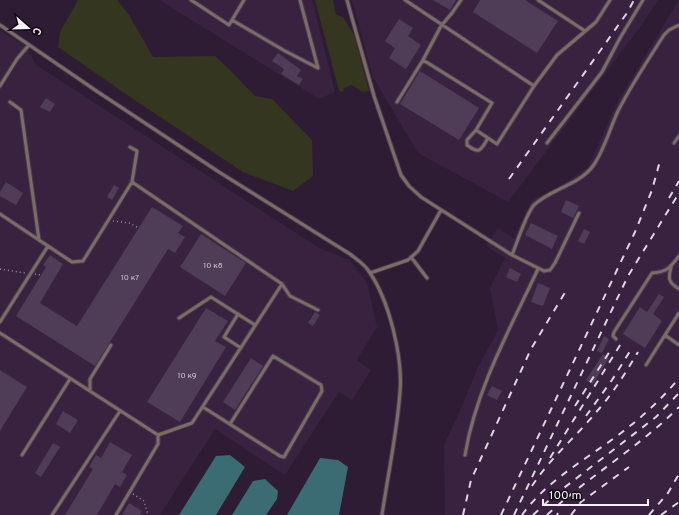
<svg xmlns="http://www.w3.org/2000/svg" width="679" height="515" viewBox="0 0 679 515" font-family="Overpass,sans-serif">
  <rect width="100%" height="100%" fill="#2d1c33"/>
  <!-- built -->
  <path fill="#382240" d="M159 0H312L335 92 319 99Z
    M352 0H658L638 30 508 202 418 153 373 77Z
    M679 0V515H445L444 445 463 404 477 369 498 330 490 288 505 258 486 246 498 228 514 239 531 201 565 183 588 167 618 101Z
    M0 30 27 47 36 65 321 249 350 260 367 283 377 327 357 360 371 370 352 400 339 392 285 475 215 429 160 515H0Z"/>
  <!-- green -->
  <path fill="#343620" d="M78 0H117L129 15 153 57 215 56 231 71 255 96 272 99 312 140 313 176 293 191 243 172 136 101 58 47 60 32Z
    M315 0H333L336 15 343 17 354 35 369 91 362 92 352 85 344 88 343 92 339 91Z"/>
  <!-- water -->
  <path fill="#3b6b73" d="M230 455 245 467 216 515H179L216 456Z
    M320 458 338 460 348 467 339 515H287Z
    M265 479 278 491 277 499 266 515H232L253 481Z"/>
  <!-- building -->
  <path fill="#4f3c56" d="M433 0H456L450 10Z
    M480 0H525L558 21 537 53 473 12Z
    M399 19 413 28 408 36 421 45 406 69 389 58 395 48 385 41Z
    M278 53 301 70 297 76 303 79 299 85 281 74 284 69 272 61Z
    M420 71 479 108 459 140 400 104Z
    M46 98 55 104 50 112 40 107Z
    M6 182 23 193 16 205 0 196V192Z
    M114 185 119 188 112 200 107 197Z
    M566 200 579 206 573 218 561 212Z
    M152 207 183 226 178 233 185 237 175 253 168 249 95 366 16 316 46 267 43 265 50 255 63 264 40 303 77 326Z
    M531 223 558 236 552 249 525 235Z
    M584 229 590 232 584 244 578 241Z
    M201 234 246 263 225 296 180 267Z
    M510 268 521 274 517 282 506 277Z
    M538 283 550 288 543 306 531 302Z
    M659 294 664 297 653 314 662 321 645 348 623 334 640 307 647 312Z
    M206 308 228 321 215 341 226 347 180 422 147 402Z
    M315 312 320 315 313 326 308 323Z
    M604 336 609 339 602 353 597 351Z
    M603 354 609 358 593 384 586 380Z
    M251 358 263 366 235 410 223 402Z
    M0 370 27 387 0 431Z
    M492 386 502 391 497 400 487 395Z
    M63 411 78 420 70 433 56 424Z
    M110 442 132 455 122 472 127 475 120 487 115 484 97 515H65L93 469 89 467 96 455 101 458Z
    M53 443 60 447 41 477 35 473Z
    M129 503 142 511 140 515H122Z"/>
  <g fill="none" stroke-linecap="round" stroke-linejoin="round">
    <defs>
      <path id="lane" d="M191 0 229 25 244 0
        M300 0 318 68
        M347 0 374 96 401 175 409 186 421 197 512 255 544 271 550 270 555 263 579 213
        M405 0 534 86 557 55 596 22 610 0
        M538 0 585 31
        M232 20 285 51 318 68
        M0 25 98 92 219 172 350 254C356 259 364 264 368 270 389 299 403 357 400 392 397 433 388 474 382 515
        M423 60 492 103 476 130 497 144 534 86
        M0 86 17 59 29 45
        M10 102 21 110 39 240
        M397 102 423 60 441 26 452 13 461 0
        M476 130 467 140V145C480 155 481 150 488 138
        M547 143 602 72 620 38 643 0
        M674 143 679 136
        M130 147 137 151 132 182
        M0 214 72 262 83 261 132 182 282 284 192 423 158 435 0 333
        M512 255C517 243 526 214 534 205 551 189 579 185 593 166 604 151 610 128 618 111 632 84 648 60 664 35L669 30 679 25
        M411 257 427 278
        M671 267C668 279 668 282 679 289
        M370 273 408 260 418 251 441 210
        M282 284 290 296 318 310
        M238 314 224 337 241 348
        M179 318 211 297 255 325
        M0 322 48 246
        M665 335 679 313
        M616 339 613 336 614 332 652 273C667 272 670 268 679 256
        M646 365 665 335 679 345
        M90 391V379L111 345
        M203 407 280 456 284 457 322 391 321 385 273 356 230 424
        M22 455 70 379
        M465 455C476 389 510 329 538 269
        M52 515 120 411
        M116 515 158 444V435"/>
    </defs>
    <!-- lane casing -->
    <use href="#lane" stroke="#4a3a4f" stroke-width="5"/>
    <!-- path -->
    <path stroke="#9b8e9f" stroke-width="1.5" stroke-dasharray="1 3" stroke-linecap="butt" d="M113 221 129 223 139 228
      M0 269 25 273
      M35 274 41 275
      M133 494 144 501 148 515"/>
    <!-- lane -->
    <use href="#lane" stroke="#7b6d65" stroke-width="3"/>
    <!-- rail -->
    <path stroke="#ded4e2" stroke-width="2" stroke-dasharray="7 7" stroke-linecap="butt" d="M509 179 627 13 634 0
      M669 198 679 181
      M575 406 610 351
      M586 416 612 380 632 348
      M550 458 622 342
      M532 486C550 458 577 436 598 410 614 392 626 372 638 352
      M463 515 471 480 531 349 566 291
      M501 515 635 232 652 190 660 161
      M514 515 628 276 679 193
      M522 515C547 480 587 459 621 433 642 417 662 399 679 378
      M533 515 556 494 656 417 679 393
      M547 515C589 476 638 448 679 407
      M557 515 558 513
      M571 515 581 502 629 467
      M649 515 668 493 679 474
      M661 515 679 502"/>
  </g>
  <g text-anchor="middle" stroke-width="3" stroke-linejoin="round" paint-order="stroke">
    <!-- number labels -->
    <g font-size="8" fill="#cfc4d4">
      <text x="213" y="268">10 к8</text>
      <text x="130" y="280">10 к7</text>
      <text x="187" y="378">10 к9</text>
    </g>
  </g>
  <!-- north arrow -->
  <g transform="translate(28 28) rotate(110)" stroke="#110914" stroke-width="3" paint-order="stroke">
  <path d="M0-3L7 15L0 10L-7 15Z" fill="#faf1fe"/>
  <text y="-6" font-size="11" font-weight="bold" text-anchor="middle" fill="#faf1fe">С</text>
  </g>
  <!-- scale -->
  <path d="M543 499v6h105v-6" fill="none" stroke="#faf1fe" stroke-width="2"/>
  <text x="549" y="499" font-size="12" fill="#faf1fe" stroke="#110914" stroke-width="3" paint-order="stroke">100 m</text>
</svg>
